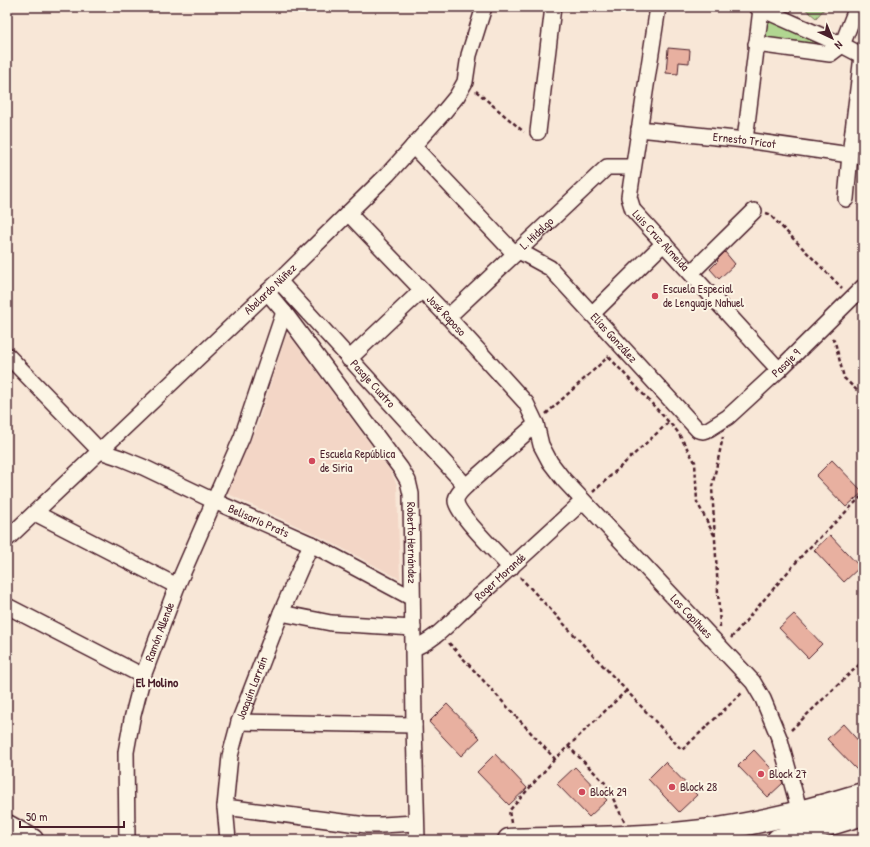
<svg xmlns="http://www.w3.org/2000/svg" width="870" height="847" viewBox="0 0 870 847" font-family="'Patrick Hand',sans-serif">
  <rect width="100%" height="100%" fill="#f8e7d7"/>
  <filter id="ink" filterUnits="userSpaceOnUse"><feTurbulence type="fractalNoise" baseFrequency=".025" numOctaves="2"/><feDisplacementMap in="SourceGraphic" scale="8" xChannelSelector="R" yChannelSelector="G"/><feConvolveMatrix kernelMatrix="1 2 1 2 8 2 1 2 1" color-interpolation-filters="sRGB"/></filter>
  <g filter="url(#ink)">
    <!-- built -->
    <path fill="#f3d6c6" d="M287 332 391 472 397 485 400 579 319 536 226 493 256 429Z"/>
    <!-- green -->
    <path fill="#b1d691" stroke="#7e7a5e" d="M803 7H826L816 18Z
      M765 17 833 45 826 51 762 40Z"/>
    <!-- building -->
    <path fill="#e8b0a0" stroke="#4a1f2b" d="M668 48 690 50 689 63 679 62 678 74 666 73Z
      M725 252 735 264 719 279 710 269 718 261 717 260Z
      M832 460 863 492 846 507 816 476Z
      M830 535 860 567 844 582 814 550Z
      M794 614 822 644 808 658 779 628Z
      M447 704 480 738 461 756 429 722Z
      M843 724 863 746V764L857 770 827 739Z
      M754 750 781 779 783 783 768 797 738 766Z
      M495 754 527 788 509 805 477 772Z
      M665 762 697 795 679 812 648 779Z
      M575 767 607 800 589 817 557 784Z"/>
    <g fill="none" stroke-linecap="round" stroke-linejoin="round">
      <defs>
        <g id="minor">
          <path id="s1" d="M658 7 629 197 633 210 779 370"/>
          <path d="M757 7 842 45 863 56"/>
          <path d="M756 44 830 54 842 45 857 7"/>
          <path id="s2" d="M639 129 745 140 850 155"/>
          <path d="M538 132 553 7"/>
          <path d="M745 140 761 9"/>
          <path d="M413 146 515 254"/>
          <path d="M846 199 850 155 862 56"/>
          <path id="s3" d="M348 213 448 317 526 403 536 424 541 445 550 462 563 479 753 682 763 699 780 740 802 820"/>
          <path id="s4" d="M519 251 550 268 698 430 703 431 709 429 728 417 779 370 863 287"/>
          <path d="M691 273 754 211"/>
          <path id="s5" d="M279 281 466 486"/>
          <path id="s6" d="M267 292 284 312 401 469 408 481 411 494 414 725 417 840"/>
          <path d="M592 314 664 243"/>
          <path id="s7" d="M448 317 607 167H633"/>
          <path id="s8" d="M7 355 100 451 121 458 143 467 214 501 311 544 412 598"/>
          <path d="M349 359 422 290"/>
          <path d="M35 513 177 586"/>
          <path id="s9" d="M7 539 279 281 388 174 443 113 457 96 465 82 469 55 484 7"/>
          <path d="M511 568C501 557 456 513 456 501 456 495 462 490 466 486L536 424"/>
          <path d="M7 606 143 676"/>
          <path d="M281 613 331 623 413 628"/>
          <path id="s10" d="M413 648C435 641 452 620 469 605 507 571 545 536 583 501"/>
          <path d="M239 722 414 725"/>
          <path d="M225 807 366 825H382L415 823"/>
          <path id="s11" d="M127 840 126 752 132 719 143 676 177 586 242 437 284 312"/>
          <path id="s12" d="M228 840 225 807 230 756 239 722 281 613 311 544"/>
        </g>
        <path id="primary" d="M7 826 32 840
          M509 840C573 838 639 839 703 831 758 824 811 810 863 794
          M778 840 863 814"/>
      </defs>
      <!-- minor casing -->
      <use href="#minor" stroke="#4a1f2b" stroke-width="18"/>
      <!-- primary casing -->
      <use href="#primary" stroke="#4a1f2b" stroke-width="25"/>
      <!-- path -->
      <path stroke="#4a1f2b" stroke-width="2.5" stroke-dasharray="4 3" stroke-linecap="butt" d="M476 91 524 132
        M766 213 769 214 842 288
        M832 338 835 342 844 378 863 396
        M609 357 677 431 695 462 697 502 714 535
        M546 414 609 356
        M593 492 669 422
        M520 577 682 750 743 692
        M720 627 712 487 723 437
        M731 638 805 552 863 495
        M449 643 555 759 627 690
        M791 730 863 661
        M568 746 606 784 624 821
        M511 823 509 811 555 759"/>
      <!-- minor -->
      <use href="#minor" stroke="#fcf5e5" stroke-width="15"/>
      <!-- primary -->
      <use href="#primary" stroke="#fcf5e5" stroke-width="22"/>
    </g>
  </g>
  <!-- markers -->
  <g fill="#d1495b" stroke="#fcf5e5" stroke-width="1.5">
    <circle cx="655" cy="296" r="4"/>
    <circle cx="312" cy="461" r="4"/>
    <circle cx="761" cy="774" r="4"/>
    <circle cx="672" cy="787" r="4"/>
    <circle cx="582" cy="792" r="4"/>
  </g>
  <g text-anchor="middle" stroke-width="4" stroke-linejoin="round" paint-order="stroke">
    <!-- street labels -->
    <g font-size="12" fill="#4a1f2b" stroke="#fcf5e5">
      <text dy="4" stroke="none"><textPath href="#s2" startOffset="106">Ernesto Tricot</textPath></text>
      <text dy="4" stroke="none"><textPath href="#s7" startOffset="122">L. Hidalgo</textPath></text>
      <text dy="4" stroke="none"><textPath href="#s1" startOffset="247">Luis Cruz Almeida</textPath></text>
      <text dy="4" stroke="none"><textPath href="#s9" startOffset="363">Abelardo Núñez</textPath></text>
      <text dy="4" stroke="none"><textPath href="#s3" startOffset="142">José Raposo</textPath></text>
      <text dy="4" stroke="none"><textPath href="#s4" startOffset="130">Elías González</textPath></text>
      <text dy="4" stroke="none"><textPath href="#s4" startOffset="368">Pasaje 9</textPath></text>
      <text dy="4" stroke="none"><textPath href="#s5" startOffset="139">Pasaje Cuatro</textPath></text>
      <text dy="4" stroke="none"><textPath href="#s8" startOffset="307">Belisario Prats</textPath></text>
      <text dy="4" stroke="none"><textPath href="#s6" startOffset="298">Roberto Hernández</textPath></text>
      <text dy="4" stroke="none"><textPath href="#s10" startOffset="113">Roger Morandé</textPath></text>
      <text dy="4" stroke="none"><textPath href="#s3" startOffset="534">Los Copihues</textPath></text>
      <text dy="4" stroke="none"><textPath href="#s11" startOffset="213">Ramón Allende</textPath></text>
      <text dy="4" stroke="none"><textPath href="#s12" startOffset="156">Joaquín Larraín</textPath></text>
    </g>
    <!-- poi labels -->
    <g font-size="12" fill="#4a1f2b" stroke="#fcf5e5" text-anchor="start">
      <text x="663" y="293">Escuela Especial<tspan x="663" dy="14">de Lenguaje Nahuel</tspan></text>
      <text x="320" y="458">Escuela República<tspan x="320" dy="14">de Siria</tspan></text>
      <text x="769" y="778">Block 27</text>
      <text x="680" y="791">Block 28</text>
      <text x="590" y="796">Block 29</text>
    </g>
    <!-- neighbourhood labels -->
    <g font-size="13" font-weight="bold" fill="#4a1f2b" stroke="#fcf5e5">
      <text x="157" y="687">El Molino</text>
    </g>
  </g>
  <!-- margin -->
  <rect width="870" height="847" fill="none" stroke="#fcf5e5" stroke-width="24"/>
  <rect x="12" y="12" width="846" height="823" fill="none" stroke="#4a1f2b" stroke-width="1.5" filter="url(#ink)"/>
  <!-- north arrow -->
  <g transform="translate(832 38) rotate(136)" stroke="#fcf5e5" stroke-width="3" paint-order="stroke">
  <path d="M0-3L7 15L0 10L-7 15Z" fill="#4a1f2b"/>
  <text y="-6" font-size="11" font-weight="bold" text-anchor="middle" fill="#4a1f2b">N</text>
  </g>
  <!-- scale -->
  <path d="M20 821v6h104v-6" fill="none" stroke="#4a1f2b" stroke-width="2"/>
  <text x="26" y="821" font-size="12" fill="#4a1f2b" stroke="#fcf5e5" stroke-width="3" paint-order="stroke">50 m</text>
</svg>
